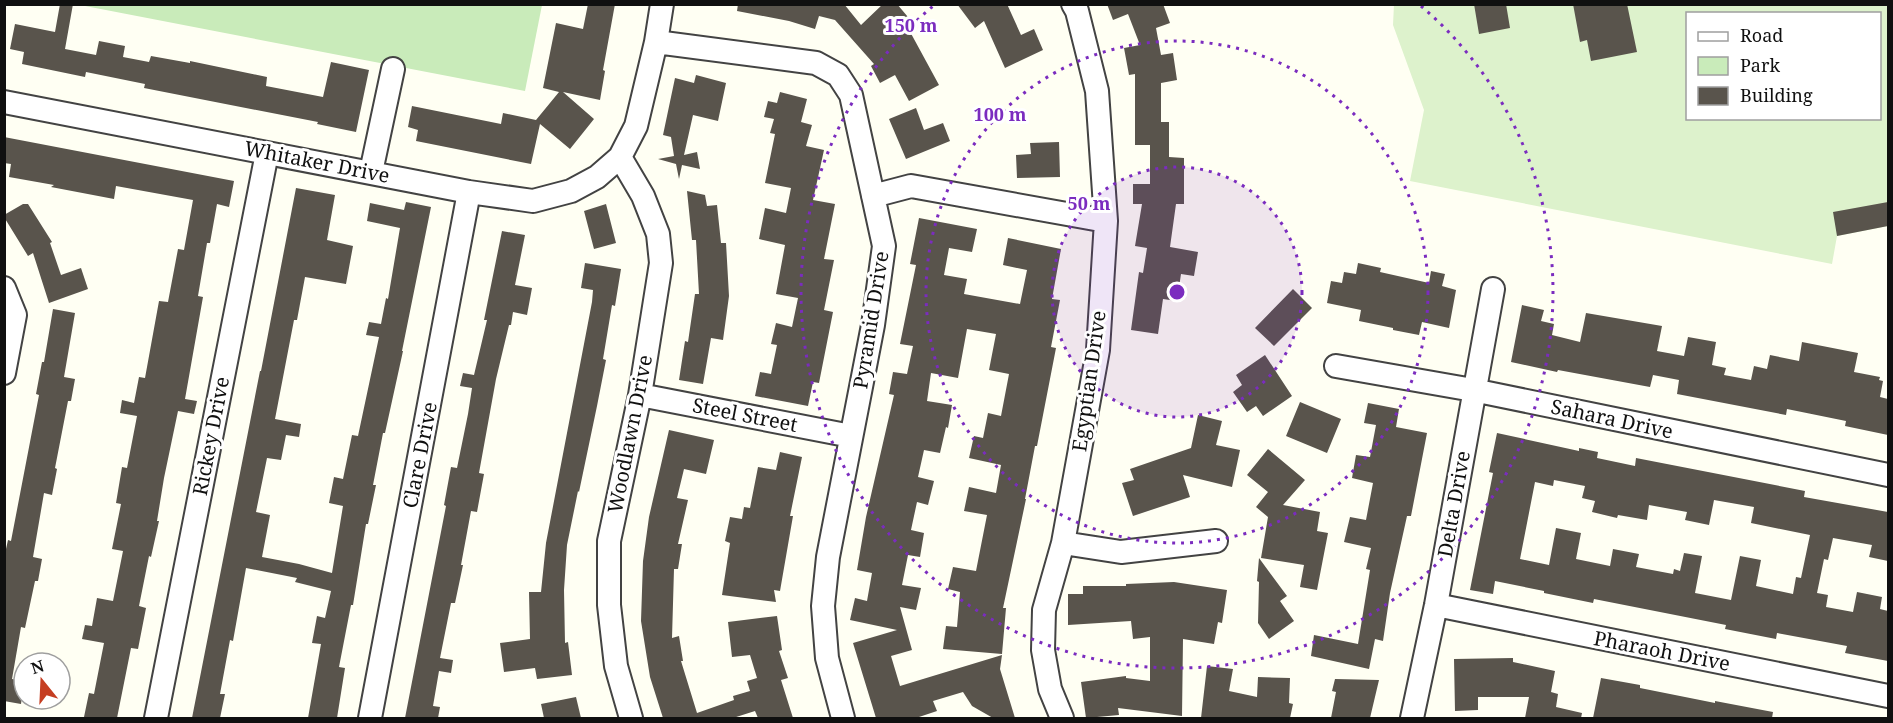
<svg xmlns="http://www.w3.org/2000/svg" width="1893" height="723" viewBox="0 0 1893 723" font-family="'Noto Serif',serif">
  <rect width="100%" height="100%" fill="#fffff3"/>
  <!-- green -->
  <path fill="#c9ebba" d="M80 5H542L525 91Z"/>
  <!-- pitch -->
  <path fill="#ddf2cc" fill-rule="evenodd" d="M1394 4 1888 5V226L1837 236 1832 264 1410 181 1424 110 1393 25ZM1688 14H1880V118H1688Z"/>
  <!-- building -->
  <path fill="#59544c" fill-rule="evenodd" d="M60 4H73L65 49 96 55 99 41 125 46 123 57 149 62 151 56 190 63V61L267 77 266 86 323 97 331 62 369 70 356 132 317 124 318 122 144 88 145 84 86 72 85 77 22 64 24 52 10 49 15 24 55 32Z
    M588 4H615L603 70 605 71 600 100 563 92 594 119 570 149 540 124 531 164 416 141 418 130 408 127 412 106 501 124 503 113 536 120 559 92 543 88 556 23 583 29Z
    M738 4H844L861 25 883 4H897L913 23 908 28 939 85 909 101 895 75 880 83 871 66 874 64 835 20 819 16 815 29 789 21 737 11Z
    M957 4H1007L1021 35 1034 29 1043 50 1005 68 984 21 975 28Z
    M1107 4H1163L1170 23 1156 28 1161 55 1173 53 1177 80 1161 83V122H1169V157L1184 158V204H1176L1170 247 1198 252 1194 276 1181 274 1177 301 1163 299 1158 334 1131 330 1139 272 1143 273 1147 248 1135 246 1142 204H1133V184H1150V145H1135V74L1129 75 1124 48 1140 45 1128 14 1113 20Z
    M1474 4H1506L1510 28 1479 34Z
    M1573 4H1627L1637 52 1591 61 1587 40 1580 42Z
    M696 75 726 83 718 121 693 115 684 155 697 152 700 169 682 165 679 179 676 164 658 159 674 156 671 137 663 135 675 78 694 83Z
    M780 92 807 99 801 122 812 125 806 146 824 150 813 200 835 204 824 259 834 260 824 310 833 312 819 383 813 382 808 406 755 396 760 372 771 374 777 345 771 344 776 323 792 327 798 298 776 294 785 245 759 239 765 208 786 213 791 188 765 183 775 134 770 133 774 119 764 117 768 101 777 103Z
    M916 108 924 130 943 123 950 141 906 159 889 119Z
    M4 137 234 181 229 207 217 204 210 243H207L198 296 203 297 185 399 197 401 194 414 178 411 164 478 157 521H159L151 557 149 556 139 606 146 608 138 649 131 648 117 718 84 717 89 693 94 694 104 643 82 639 85 625 92 626 97 598 113 601 123 551 112 549 121 504 116 503 122 467 127 468 137 416 120 413 122 400 134 403 139 377 145 378 159 301 168 302 178 249 184 250 193 200 116 186 114 199 51 187 54 185 9 177 11 164 4 163Z
    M1059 142 1060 177 1017 178 1016 155 1031 154 1030 143Z
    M296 188 335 195 327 240 353 246 346 284 305 277 297 320H294L275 419 301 424 299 437 286 435 281 460 267 458 256 512 270 515 262 557 299 564 332 573 343 506 329 503 334 477 343 479 352 435 358 436 379 337 366 335 369 322 381 324 386 298 388 299 400 228 367 221 370 203 404 210 406 202 431 207 402 351H403L385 433H383L373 485H376L368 524H366L353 605H351L339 667 345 668 337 718H308L321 644 312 643 317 616 325 618 331 591 295 582 297 578 246 568 233 641 230 640 220 694H225L220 718H192L260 371H261Z
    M687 191 705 195 707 206 717 205 721 243H726L729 296 723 340 711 338 703 384 679 380 685 341 688 342 695 294H699L696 240H692Z
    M1888 202V226L1837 236 1833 212Z
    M23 204H28L52 242 50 243 61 275 81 268 88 289 49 303 33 253 28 256 4 217V215Z
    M606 204 616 243 594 249 584 211Z
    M919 218 977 229 972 252 949 248 944 275 967 279 964 294 1020 304 1027 270 1003 265 1008 238 1061 249 1052 299 1060 300 1051 347 1056 348 1037 446H1035L1025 499H1026L1003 608H1006L1002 654 943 649 946 626 957 627 960 592 948 589 953 567 976 571 987 515 964 511 969 487 996 493 1001 465 969 458 974 436 983 438 988 413 1001 416 1009 374 989 370 996 334 967 329 958 378 931 373 927 401 952 405 948 428 946 427 940 453 924 450 918 477 934 481 928 505 917 502 911 530 924 533 920 557 908 555 902 585 921 588 916 610 900 607 912 650 891 656 900 686 1002 655 1000 669 1015 718H993L972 706 963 692 933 701 937 711 916 718H876L853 643 897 630 850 620 855 598 867 601 872 573 857 570 866 517 894 395 889 394 893 372 907 374 913 346 900 344 916 265 910 264Z
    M502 231 525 235 515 285 532 288 527 315 513 312 511 325H509L496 379 479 473 484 474 477 512 471 511 461 565H463L455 603H451L440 658 453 660 451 673 439 671 433 706 440 707 438 718H405L446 506 444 505 451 467 457 468 468 414 472 388 460 386 463 373 474 375 487 320H484Z
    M585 263 621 269 615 306 612 305 603 359 606 360 597 406 579 492 578 491 567 545 564 590 565 643 568 642 572 675 537 679 535 668 504 672 500 643 530 639 529 592H541L546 543 592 302 593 290 581 288Z
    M1358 263 1381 268 1380 272 1429 283 1431 271 1445 274 1442 286 1456 290 1449 328 1422 322 1419 335 1393 330V328L1359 321 1361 310 1327 303 1331 281 1342 283 1344 272 1356 274Z
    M1293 289 1312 308 1274 346 1255 328Z
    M1522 305 1544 310 1541 321 1554 324 1552 335 1580 342 1586 313 1662 326 1657 351 1684 356 1688 337 1716 342 1712 365 1726 368 1724 375 1751 380 1754 366 1767 369 1770 355 1799 361 1802 342 1858 353 1854 372 1880 377 1879 380 1883 381 1880 397 1888 399V435L1845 426 1846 421 1787 409 1786 415 1677 394 1679 380 1653 375 1650 387 1558 370 1557 372 1511 362Z
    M53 309 75 313 64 377 75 379 71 401H68L55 468 57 469 52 495 44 493 33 557 42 559 38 581H35L25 628 21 627 12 679 24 681 21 704 4 701V558L8 540 11 541 30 442 39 395 36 394 42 362H44Z
    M1265 355 1292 396 1263 416 1256 406 1247 412 1233 392 1242 385 1236 375Z
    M1300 402 1341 419 1327 453 1286 436Z
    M1368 403 1399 409 1396 427 1427 433 1411 516H1407L1390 593 1383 641 1375 639 1369 669 1311 656 1314 635 1358 644 1370 570 1366 569 1371 548 1344 542 1350 517 1366 520 1373 483 1352 478 1356 455 1370 457 1376 425 1364 423Z
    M1198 415 1222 421 1216 445 1240 450 1232 487 1183 475 1190 497 1133 516 1122 483 1134 480 1130 469 1191 448Z
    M669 430 714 440 706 474 684 469 677 498 688 500 678 544H682L678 569H674L672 638 679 636 683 661H681L697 713 734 700 733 696 750 691 747 681 757 678 750 655 732 657 728 622 777 616 782 650 779 651 788 678 781 680 793 718H758L755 711 733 718H663L650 677 641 621 643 561 649 517Z
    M1497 433 1579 451V448L1598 452 1597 458 1635 466 1636 458 1805 491 1804 497 1888 512V561L1869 557 1872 545 1833 538 1828 560 1824 559 1817 593 1828 595 1826 607 1853 612 1857 592 1882 597 1880 609 1888 611V661L1845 653 1847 646 1777 633 1776 639 1725 629 1726 625 1594 599 1593 603 1544 593V591L1495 581 1493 594 1470 590 1493 473 1489 472ZM1554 480 1585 486 1582 498 1595 501 1592 512 1617 518 1618 515 1647 520 1649 505 1687 512 1685 520 1709 525 1714 500 1754 507 1751 523 1810 535 1801 578 1796 577 1793 594 1756 586 1761 560 1740 556 1731 600 1695 593 1702 556 1684 553 1680 571 1674 569 1673 574 1636 567 1639 554 1613 549 1610 566 1576 559 1581 533 1556 528 1549 565 1520 559 1535 482 1553 486Z
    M1268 449 1305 480 1283 505 1320 512 1317 531 1328 533 1317 590 1300 587 1304 565 1261 558 1268 517 1256 507 1268 492 1247 475Z
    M780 452 802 457 790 516H793L780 591 774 590 776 602 722 595 730 543 725 541 730 517 742 519 744 507 750 508 758 467 776 470Z
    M1259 558 1287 596 1280 601 1294 621 1269 639 1258 623 1259 582 1257 581Z
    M1174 582 1227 590 1222 623 1218 622 1214 644 1183 639 1182 716 1118 708 1119 715 1086 718 1081 682 1126 676V678L1150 681V637L1133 639 1131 621 1068 625V594H1083V586H1126V584Z
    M1513 658V662L1555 671 1551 692 1558 694 1556 707 1582 713 1581 718H1525L1529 697H1478V710L1455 711 1454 659Z
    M1207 666 1233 669 1229 691 1257 697 1258 677 1290 678 1289 703 1293 704 1290 718H1201Z
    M1601 678 1640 685V688L1715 703V701L1773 712 1772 718H1593Z
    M1335 679 1379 680 1370 718H1331L1336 692 1332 691Z
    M576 697 581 718H544L541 704Z"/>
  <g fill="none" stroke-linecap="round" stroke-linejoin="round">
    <defs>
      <path id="minor" d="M656 42 816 63 838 75 851 95 884 246 873 325 828 557 823 606 827 658 843 718
        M4 102 469 192 533 201 571 191 597 177 620 157 636 126 656 42 662 4
        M620 157 643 196 658 234 661 263 640 395 609 541V605L616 666 631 718
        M371 172 393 69
        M873 196 911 186 1106 221
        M4 288 15 315 4 373
        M1336 366 1473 390 1888 475
        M640 395 851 436
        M1063 543 1121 552 1216 541
        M1436 605 1888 696
        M156 718 267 153
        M370 718 469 192
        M1062 718 1050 689 1043 650 1044 610 1063 543 1098 350 1106 221 1097 91 1077 11 1073 4
        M1412 718 1436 605 1493 289"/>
    </defs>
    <!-- minor casing -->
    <use href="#minor" stroke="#434343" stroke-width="26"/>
    <!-- minor -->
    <use href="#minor" stroke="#fff" stroke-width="22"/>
  </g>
  <!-- distance rings -->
  <circle cx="1177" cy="292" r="125" fill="#7b2cbf" fill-opacity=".12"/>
  <g fill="none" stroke="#7b2cbf" stroke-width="3" stroke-dasharray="3 6">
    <circle cx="1177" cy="292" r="125"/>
    <circle cx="1177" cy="292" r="251"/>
    <path d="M1421 6A376 376 0 1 1 933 6"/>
  </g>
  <g text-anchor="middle" stroke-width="6" stroke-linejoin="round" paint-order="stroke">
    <!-- street labels -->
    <g font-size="20" fill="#101010" stroke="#fff">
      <text transform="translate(317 162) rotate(11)" y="7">Whitaker Drive</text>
      <text transform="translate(871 320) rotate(-81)" y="7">Pyramid Drive</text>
      <text transform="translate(1089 381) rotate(-82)" y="7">Egyptian Drive</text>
      <text transform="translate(745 415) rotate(11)" y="7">Steel Street</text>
      <text transform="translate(1612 419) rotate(12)" y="7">Sahara Drive</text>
      <text transform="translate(630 434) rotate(-79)" y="7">Woodlawn Drive</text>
      <text transform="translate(211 436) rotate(-79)" y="7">Rickey Drive</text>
      <text transform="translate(420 455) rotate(-79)" y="7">Clare Drive</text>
      <text transform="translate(1454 504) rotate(-80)" y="7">Delta Drive</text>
      <text transform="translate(1662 651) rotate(11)" y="7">Pharaoh Drive</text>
    </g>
  </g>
  <circle cx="1177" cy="292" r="9" fill="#7b2cbf" stroke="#fff" stroke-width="3"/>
  <g font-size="18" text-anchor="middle" font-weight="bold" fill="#7b2cbf" stroke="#fff" stroke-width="6" stroke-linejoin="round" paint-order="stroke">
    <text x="911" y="32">150 m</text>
    <text x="1000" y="121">100 m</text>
    <text x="1089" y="210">50 m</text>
  </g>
  <!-- border -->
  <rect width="1893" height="723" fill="none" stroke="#101010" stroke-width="12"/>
  <!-- legend -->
  <rect x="1686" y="12" width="195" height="108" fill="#ffffff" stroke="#9f9f9f" stroke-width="1.5"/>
  <rect x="1698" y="32" width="30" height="9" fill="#ffffff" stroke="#9f9f9f" stroke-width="1.5"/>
  <text x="1740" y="42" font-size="18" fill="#101010">Road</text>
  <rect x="1698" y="57" width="30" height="18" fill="#c9ebba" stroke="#9f9f9f" stroke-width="1.5"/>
  <text x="1740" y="72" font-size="18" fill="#101010">Park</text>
  <rect x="1698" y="87" width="30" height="18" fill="#59544c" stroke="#9f9f9f" stroke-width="1.5"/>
  <text x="1740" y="102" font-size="18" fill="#101010">Building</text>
  <!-- north arrow -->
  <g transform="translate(42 681) rotate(342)"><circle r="28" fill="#ffffff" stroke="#9f9f9f" stroke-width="1.5"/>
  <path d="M0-4.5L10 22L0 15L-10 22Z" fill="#c53e22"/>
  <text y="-9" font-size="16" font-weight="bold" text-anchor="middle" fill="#101010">N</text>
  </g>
</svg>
